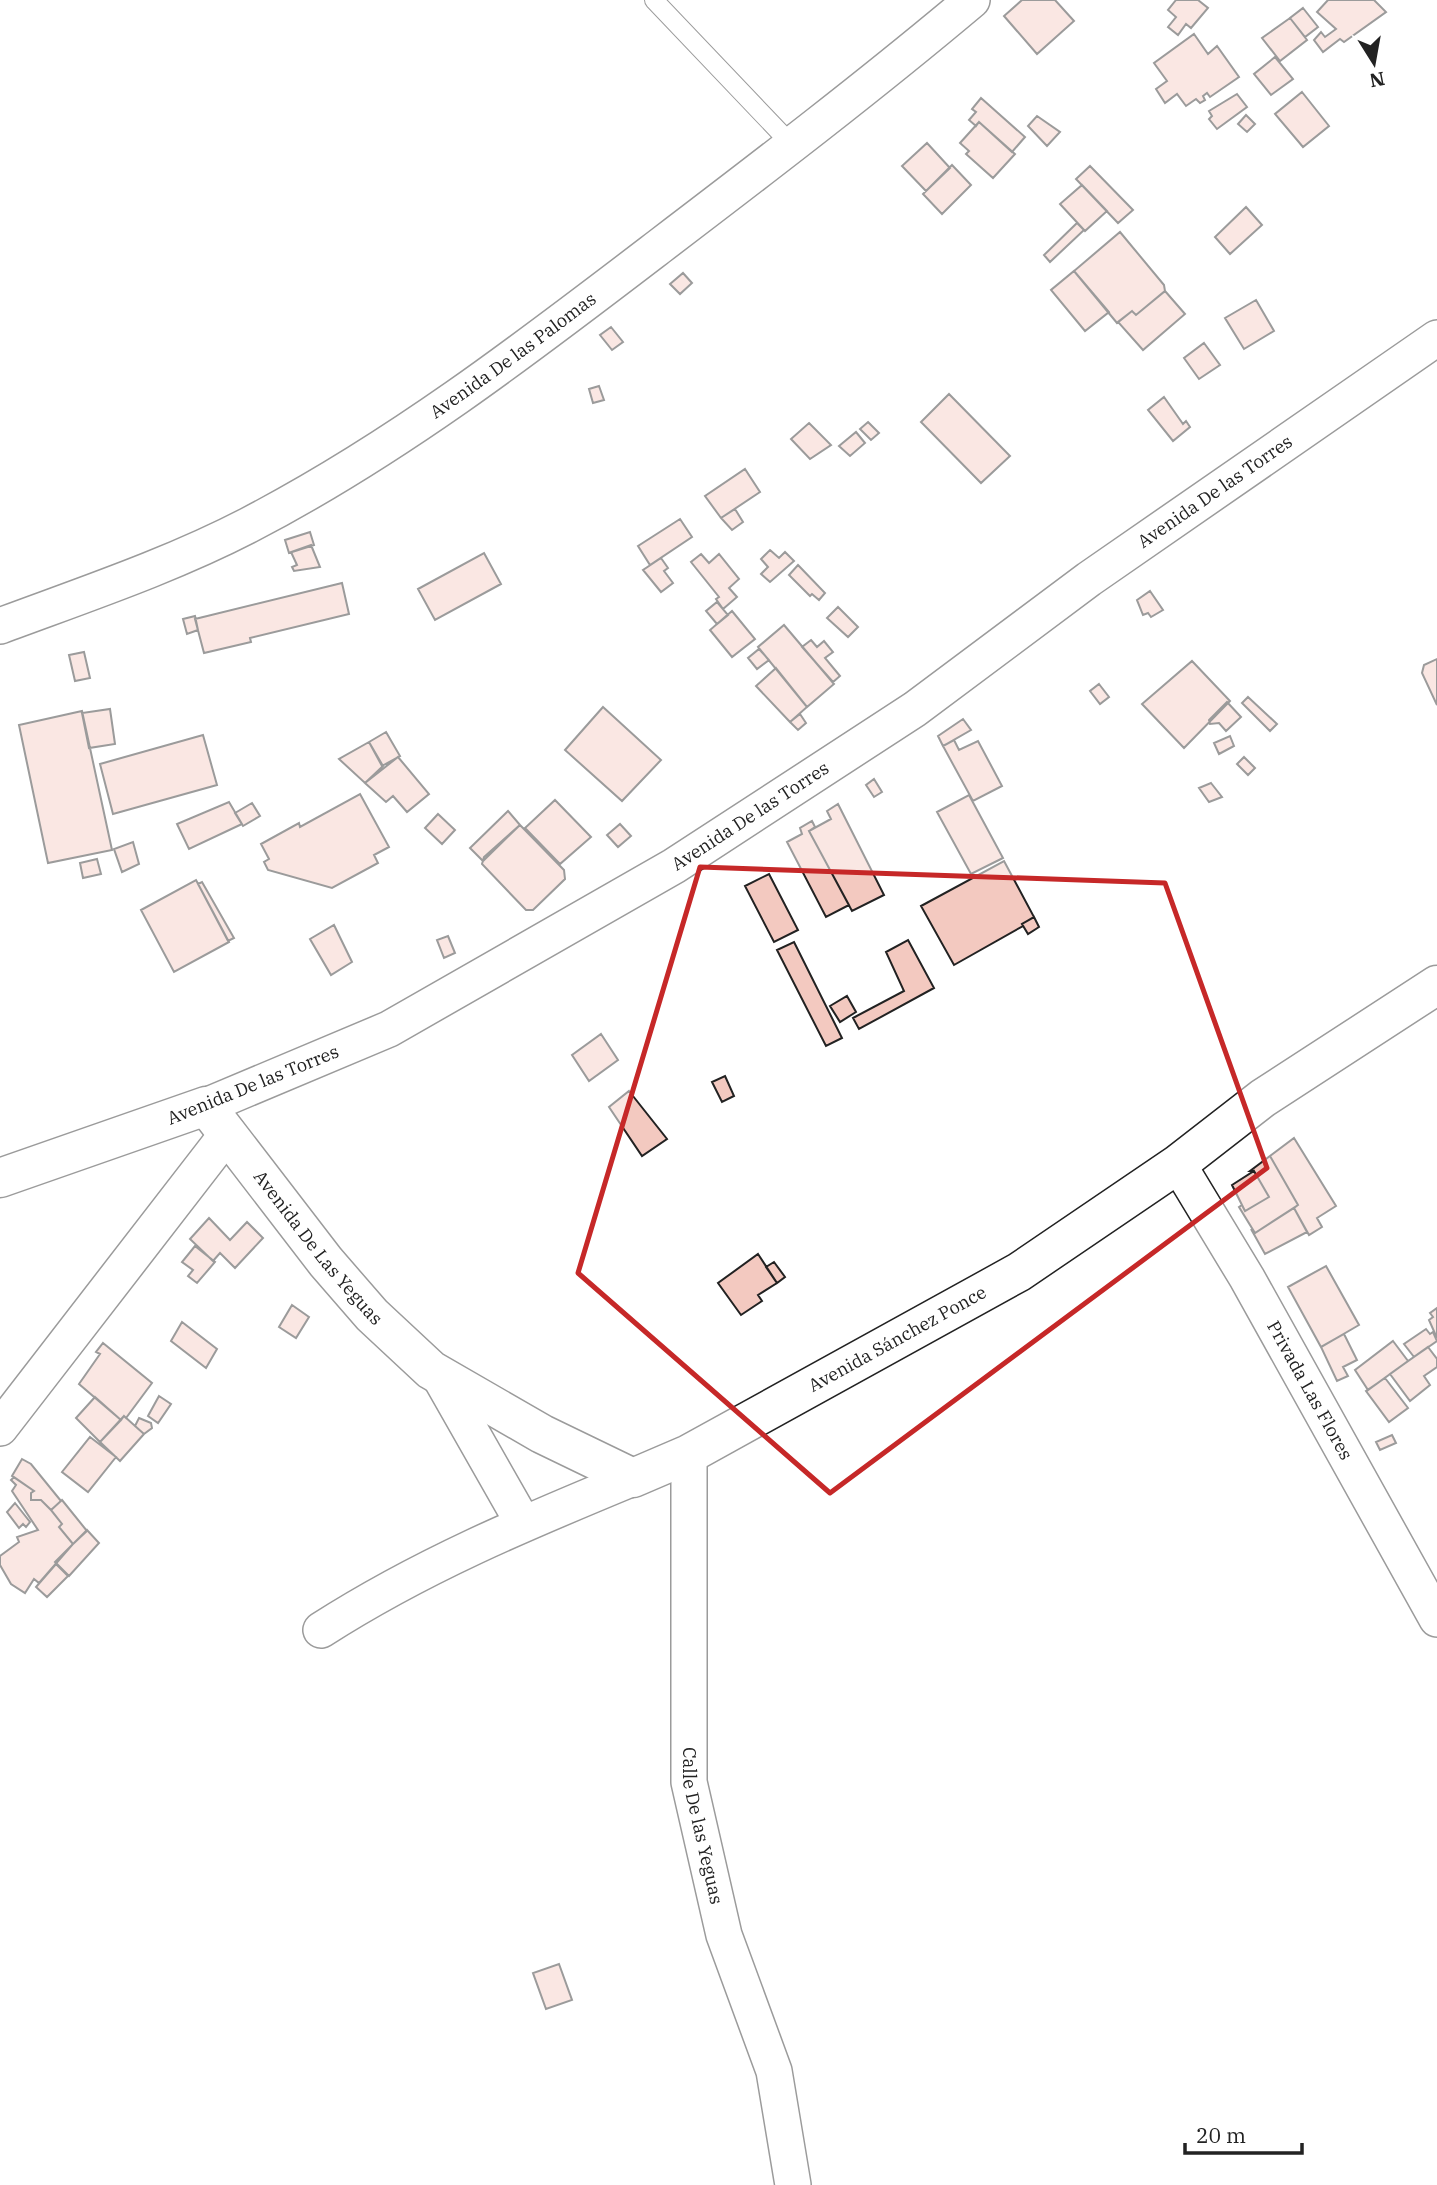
<svg xmlns="http://www.w3.org/2000/svg" width="1437" height="2185" viewBox="0 0 1437 2185" font-family="'IBM Plex Serif',serif">
  <rect width="100%" height="100%" fill="#fff"/>
  <!-- building -->
  <path fill="#f3c9c0" stroke="#222" stroke-width="2" d="M1022 0H1055L1074 21 1037 54 1004 16Z
    M1176 0H1198L1208 8 1191 28 1186 24 1178 35 1168 27 1176 17 1168 10Z
    M1328 0H1374L1386 12 1344 42 1340 39 1323 52 1314 40 1321 32 1325 37 1336 29 1317 12Z
    M1303 8 1318 27 1305 37 1290 18Z
    M1290 18 1307 40 1280 61 1262 38Z
    M1194 34 1208 54 1217 46 1239 77 1210 97 1207 93 1203 96 1205 100 1200 103 1196 99 1186 106 1177 94 1165 103 1156 89 1167 81 1154 63Z
    M1275 57 1293 79 1271 95 1254 74Z
    M1302 92 1329 126 1303 147 1275 114Z
    M1237 94 1247 107 1217 129 1209 119 1212 116 1209 111Z
    M981 98 1025 137 1012 152 979 122 976 126 969 120 976 112 972 109Z
    M1246 115 1255 124 1247 132 1238 124Z
    M1037 116 1060 132 1047 146 1028 126Z
    M979 122 1015 154 993 178 966 154 969 151 960 143Z
    M927 143 950 168 926 191 902 166Z
    M952 165 971 185 942 214 923 194Z
    M1090 166 1133 210 1118 223 1076 179Z
    M1082 185 1107 211 1085 231 1060 204Z
    M1246 207 1262 225 1230 254 1215 237Z
    M1077 223 1084 230 1050 262 1044 255Z
    M1120 232 1164 285 1165 291 1136 315 1132 311 1117 323 1074 271Z
    M1074 271 1109 312 1085 331 1051 290Z
    M683 273 692 283 680 294 670 284Z
    M1165 291 1185 314 1143 350 1118 322 1132 311 1136 315Z
    M1256 300 1274 331 1244 349 1225 318Z
    M611 327 623 342 612 350 600 335Z
    M1204 343 1220 365 1199 379 1184 358Z
    M599 386 604 400 593 403 589 389Z
    M949 394 1010 456 981 483 921 422Z
    M1164 397 1183 424 1186 421 1190 427 1173 441 1148 410Z
    M868 422 879 433 871 440 860 429Z
    M809 423 831 445 810 459 791 439Z
    M856 432 865 443 850 456 839 446Z
    M745 469 760 492 721 518 705 496Z
    M735 509 743 522 732 530 721 518Z
    M680 519 692 537 650 565 638 546Z
    M310 532 314 545 289 553 285 540Z
    M311 545 320 567 294 571 292 567 297 565 291 552Z
    M770 550 779 558 785 552 794 561 770 582 761 574 768 567 761 559Z
    M484 553 501 584 435 620 418 589Z
    M701 554 709 563 719 554 739 579 729 588 737 597 723 609 716 599 719 597 691 562Z
    M661 558 668 568 664 571 673 583 661 592 643 570Z
    M798 565 825 593 819 600 812 594 810 596 789 575Z
    M342 583 349 614 250 638 251 642 204 653 195 619Z
    M1150 591 1163 610 1151 617 1148 613 1143 615 1137 600Z
    M717 602 728 615 717 624 706 611Z
    M838 607 858 627 848 637 827 618Z
    M732 611 755 639 732 657 710 630Z
    M195 616 198 630 187 634 183 619Z
    M784 625 834 684 807 707 758 647Z
    M811 640 817 647 824 641 833 652 825 658 840 676 833 682 802 647Z
    M759 649 769 660 757 669 748 658Z
    M84 652 90 678 75 681 69 655Z
    M1437 659V705L1422 673 1424 665Z
    M1192 661 1230 701 1184 748 1142 704Z
    M776 668 807 707 790 722 756 686Z
    M1099 684 1109 697 1100 704 1090 691Z
    M1248 697 1277 724 1270 731 1242 703Z
    M1227 702 1241 717 1226 731 1219 723 1210 724 1209 720Z
    M603 707 661 760 622 801 565 750Z
    M110 709 115 744 89 748 82 713Z
    M82 711 112 850 48 863 19 725Z
    M800 714 806 723 798 730 790 722Z
    M963 719 971 730 943 746 938 736Z
    M386 732 400 756 382 766 369 742Z
    M203 735 217 785 113 814 100 764Z
    M1230 736 1234 746 1219 754 1214 743Z
    M954 740 959 750 978 741 1002 786 973 801 943 746Z
    M369 742 383 766 365 783 339 759Z
    M398 757 429 794 407 812 393 796 386 802 365 783Z
    M1244 757 1255 768 1248 775 1237 764Z
    M874 779 882 792 874 797 866 785Z
    M1211 783 1222 797 1209 802 1199 788Z
    M360 794 389 847 374 855 378 863 332 888 268 870 264 862 269 859 261 844 299 823 300 827Z
    M969 795 1003 858 971 874 937 812Z
    M555 800 591 837 560 864 525 828Z
    M229 802 242 824 189 849 177 824Z
    M252 803 260 816 243 826 235 813Z
    M838 804 884 895 852 911 809 831 831 819 827 811Z
    M508 811 520 825 483 861 470 848Z
    M438 814 455 830 442 844 425 828Z
    M812 821 815 827 809 831 849 905 826 917 787 842 802 834 800 828Z
    M620 824 631 836 618 847 607 835Z
    M520 825 564 870 565 879 533 910H526L482 864 484 857Z
    M133 842 139 864 122 872 114 849Z
    M97 859 101 874 83 878 80 863Z
    M1004 861 1034 917 1022 924 1023 926 954 965 921 906Z
    M769 874 798 930 774 942 745 886Z
    M196 880 229 942 174 972 141 910Z
    M202 882 234 938 228 941 198 884Z
    M1034 917 1039 927 1028 934 1022 924Z
    M334 925 352 962 331 975 310 939Z
    M448 936 455 953 444 958 437 940Z
    M908 940 934 988 859 1029 853 1018 904 991 886 952Z
    M794 942 842 1038 826 1046 777 950Z
    M847 996 856 1012 840 1022 830 1006Z
    M601 1034 618 1060 589 1081 572 1055Z
    M725 1076 734 1096 722 1102 712 1082Z
    M629 1091 667 1139 642 1156 609 1107Z
    M1294 1138 1336 1206 1317 1218 1322 1227 1309 1235 1294 1208 1298 1205 1270 1156Z
    M1270 1156 1298 1205 1255 1233 1239 1207 1242 1205 1245 1211 1269 1197 1254 1171H1250Z
    M1254 1171 1269 1197 1245 1211 1232 1185Z
    M1294 1208 1307 1232 1265 1254 1251 1229 1255 1233Z
    M209 1218 230 1240 247 1222 263 1238 235 1268 220 1253 213 1261 190 1239Z
    M195 1246 215 1262 197 1283 188 1276 193 1270 182 1262Z
    M758 1254 777 1283 758 1295 762 1301 741 1315 718 1283Z
    M774 1262 785 1277 777 1283 766 1267Z
    M1326 1266 1359 1325 1321 1347 1288 1287Z
    M292 1305 309 1317 296 1338 279 1327Z
    M1437 1308V1338L1429 1320 1433 1317 1430 1313Z
    M182 1322 217 1349 206 1368 171 1341Z
    M1426 1329 1430 1334 1433 1332 1437 1341 1414 1357 1404 1344Z
    M1344 1334 1357 1360 1343 1367 1348 1376 1337 1381 1321 1347Z
    M1393 1341 1408 1361 1368 1390 1355 1370Z
    M103 1343 152 1383 126 1418 124 1416 121 1420 79 1384 100 1354 96 1352Z
    M1428 1347 1437 1359V1367L1424 1376 1430 1385 1410 1401 1390 1374Z
    M1385 1378 1408 1408 1389 1422 1366 1391Z
    M159 1396 171 1404 158 1423 148 1416Z
    M95 1397 121 1420 100 1442 76 1418Z
    M124 1416 144 1434 120 1461 100 1442Z
    M139 1418 151 1423 152 1428 144 1434 135 1426Z
    M1392 1435 1396 1443 1380 1450 1376 1442Z
    M90 1437 116 1457 88 1492 62 1472Z
    M22 1459 31 1464 61 1501 51 1510 41 1500H31V1493L34 1491 12 1476Z
    M14 1477 34 1491 31 1493V1500H41L51 1510 62 1524 59 1527 73 1544 39 1583 34 1579 25 1593 11 1584 0 1565V1556L19 1542 17 1537 38 1530 12 1491 16 1485 11 1480Z
    M62 1500 87 1531 73 1544 59 1527 62 1524 51 1510Z
    M15 1503 30 1522 26 1527 23 1524 19 1528 7 1512Z
    M87 1530 99 1543 69 1576 55 1562Z
    M56 1564 68 1576 47 1597 36 1587Z
    M559 1964 572 2000 546 2009 533 1973Z"/>
  <g fill="none" stroke-linecap="round" stroke-linejoin="round">
    <defs>
      <path id="lane" d="M654 0 792 145"/>
      <g id="street">
        <path id="s1" d="M0 626C83 595 170 566 249 525 397 448 528 347 660 246 765 166 871 85 972 0"/>
        <path id="s2" d="M206 1106 389 1029 674 866 915 709 1089 579 1437 338"/>
        <path id="s3" d="M1178 1164 1247 1278 1437 1619"/>
        <path d="M440 1377 523 1523"/>
        <path d="M0 1428 228 1133"/>
        <path id="s4" d="M689 1454V1782L724 1935 774 2071 793 2185"/>
        <path d="M321 1630C421 1566 524 1523 633 1478"/>
      </g>
      <g id="secondary">
        <path id="s5" d="M0 1178 206 1106 326 1262 372 1315 431 1370 542 1434 633 1478 689 1454 1019 1272 1178 1164 1263 1098 1437 985"/>
      </g>
    </defs>
    <!-- lane casing -->
    <use href="#lane" stroke="#222" stroke-width="20"/>
    <!-- street casing -->
    <use href="#street" stroke="#222" stroke-width="38"/>
    <!-- secondary casing -->
    <use href="#secondary" stroke="#222" stroke-width="41"/>
    <!-- lane -->
    <use href="#lane" stroke="#fff" stroke-width="18"/>
    <!-- street -->
    <use href="#street" stroke="#fff" stroke-width="35"/>
    <!-- secondary -->
    <use href="#secondary" stroke="#fff" stroke-width="38"/>
  </g>
  <!-- marked area -->
  <path d="M0 0H1437V2185H0ZM700 867 1165 883 1267 1168 830 1493 578 1273Z" fill="#fff" fill-opacity=".55" fill-rule="evenodd"/>
  <path fill="none" stroke="#c62828" stroke-width="5" stroke-linejoin="round" d="M700 867 1165 883 1267 1168 830 1493 578 1273Z"/>
  <g text-anchor="middle" stroke-width="5" stroke-linejoin="round" paint-order="stroke">
    <!-- street labels -->
    <g font-size="18" fill="#222" stroke="#fff">
      <text dy="6" stroke="none"><textPath href="#s1" startOffset="583">Avenida De las Palomas</textPath></text>
      <text dy="6" stroke="none"><textPath href="#s2" startOffset="1185">Avenida De las Torres</textPath></text>
      <text dy="6" stroke="none"><textPath href="#s2" startOffset="618">Avenida De las Torres</textPath></text>
      <text transform="translate(253 1085) rotate(-22)" y="6">Avenida De las Torres</text>
      <text dy="6" stroke="none"><textPath href="#s5" startOffset="399">Avenida De Las Yeguas</textPath></text>
      <text dy="6" stroke="none"><textPath href="#s5" startOffset="1094">Avenida Sánchez Ponce</textPath></text>
      <text dy="6" stroke="none"><textPath href="#s3" startOffset="262">Privada Las Flores</textPath></text>
      <text dy="6" stroke="none"><textPath href="#s4" startOffset="373">Calle De las Yeguas</textPath></text>
    </g>
  </g>
  <!-- north arrow -->
  <g transform="translate(1374 63) rotate(169)" stroke="#ffffff" stroke-width="5" paint-order="stroke">
  <path d="M0-5L12 26L0 18L-12 26Z" fill="#222222"/>
  <text y="-10" font-size="19" font-weight="bold" text-anchor="middle" fill="#222222">N</text>
  </g>
  <!-- scale -->
  <path d="M1185 2143v10h117v-10" fill="none" stroke="#222222" stroke-width="3.5"/>
  <text x="1196" y="2143" font-size="21" fill="#222222" stroke="#ffffff" stroke-width="5" paint-order="stroke">20 m</text>
</svg>
